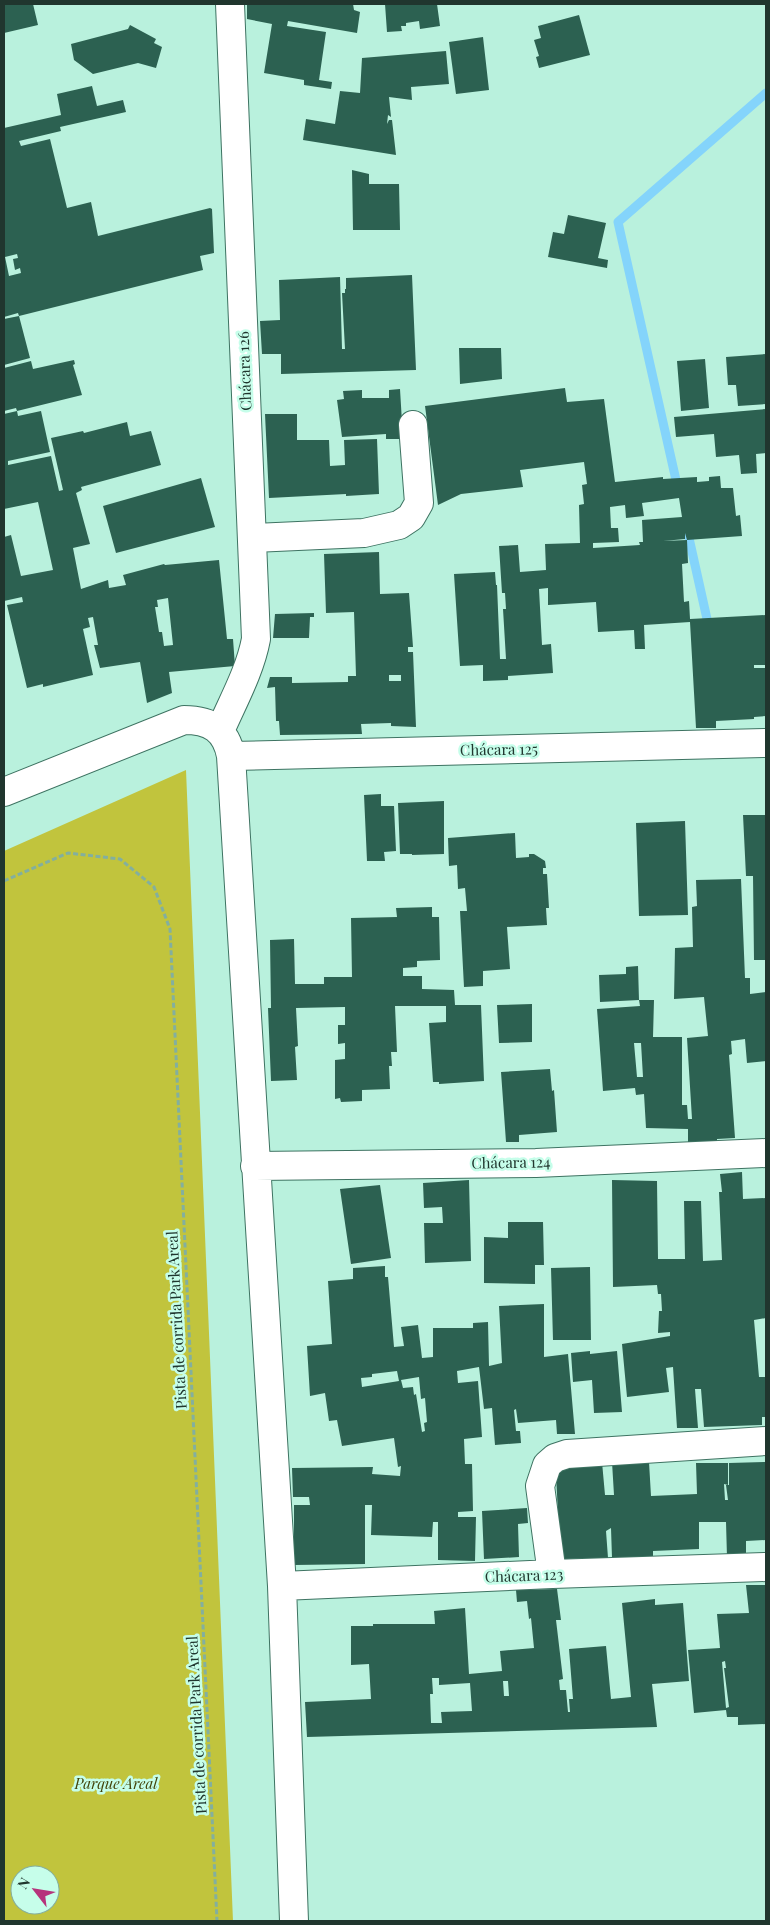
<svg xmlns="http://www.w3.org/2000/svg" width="770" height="1925" viewBox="0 0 770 1925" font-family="'Playfair Display',serif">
  <rect width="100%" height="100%" fill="#b9f1dd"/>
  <!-- green -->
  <path fill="#c1c43d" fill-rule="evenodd" d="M186 770 233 1921H4V851ZM20 1875H50V1905H20Z"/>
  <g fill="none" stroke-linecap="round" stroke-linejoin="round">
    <!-- stream -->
    <path stroke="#84d4fb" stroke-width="9" d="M678 489 618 222 766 93
      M687 529 709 628"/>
  </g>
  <!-- building -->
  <path fill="#2c6151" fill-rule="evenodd" d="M4 4H33L38 25 4 33Z
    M247 4H353L354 10 360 12 357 33 288 21 287 26 326 32 319 80 332 82 331 89 304 85V80L264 73 272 24 247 19Z
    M385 4H437L440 26 420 29 419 21 406 23V26H401L402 31 387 32Z
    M579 15 590 55 539 68 536 57 539 56 534 40 541 38 538 26Z
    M130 25 156 39 154 43 162 47 156 68 138 63 93 74 74 60 71 44 128 29Z
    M483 37 489 90 456 94 449 42Z
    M446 51 449 84 411 87 412 100 389 97 391 117 388 115 387 124 389 120H392L396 155 303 140 306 119 335 124 340 91 360 93 362 58Z
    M92 86 97 106 123 100 126 112 60 127 61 131 19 141 21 146 50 139 67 208 91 202 98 236 210 208 212 209 214 253 200 256 203 270 19 316 18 313 4 317V128L61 115 57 94ZM17 254 18 258 13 259 15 270 20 268 21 273 9 276 5 257Z
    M352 170 369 174V184H399L400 230H353Z
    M568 215 606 223 598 258 608 260 607 268 548 257 553 232 564 234Z
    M412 275 416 370 281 374V354H262L260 321 280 320 279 280 340 277 342 349H345L342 293H345V289H346V278Z
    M19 316 30 358 4 365V319Z
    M459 348H501L502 379 460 384Z
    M766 354V404L738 406 736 385H728L726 357Z
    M705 359 709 408 681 411 677 361Z
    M74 360 75 364 73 365 82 395 17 411 16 408 4 411V368L31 361 33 369Z
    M565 388 567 402 604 399 615 482 663 477V479L697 477V482L709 481V477L720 476 721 488H733L736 516 740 515 742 536 687 540 685 533V539L663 541 687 540 688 563 682 564 684 602 689 601 690 619 766 615V665H754V668H766V716L754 717V719L716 721V728H696L690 622 644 625 645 649H635L634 630 598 632 596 602 548 605V588L539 589 542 645 551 644 553 673 508 676V680L483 681V665L460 666 454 574 495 572 496 585H497L500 659H506L503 609H506L505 593H502L499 546 518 545 520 572 546 570 545 544 580 543 579 505 584 504 582 485 587 484 584 462 520 470 523 487 461 494 438 505 425 406ZM679 498 682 517 642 520 643 542H639L640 545 593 548V543L619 542 618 528H611L610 507 625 505 626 518 644 516 642 503Z
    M400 389 403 439H386V434L342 437 337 400 344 399 343 391 362 390V398H389V390Z
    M766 409V453L756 454 757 473 741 474 739 455 716 457 714 434 676 437 674 417Z
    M17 411 18 416 41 411 50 452 8 461V465L51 456 59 491 63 490 51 438 83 431 84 433 127 422 130 436 151 431 161 465 81 487 82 490 76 493 90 544 73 548 81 589 108 580 109 588 126 585 123 575 164 564 165 565 219 560 227 639H233L235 666 169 672 172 693 147 703 140 662 100 668 94 645H98L93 617 88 618 90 627 83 629 93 675 43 687V684L27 688 7 605 23 602 22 597 4 601V537L11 535 21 576 53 570 38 502 4 509V414ZM168 598 173 645 164 646 162 632H159L155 607H158L157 600Z
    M265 414H297V440H329L330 466 345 465 344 440 377 439 379 494 346 496V494L269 498Z
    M201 478 215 527 116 553 103 506Z
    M379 552 380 594 409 593 413 647H408V652H413L416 727 391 726V723L361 724 362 734 280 735 279 721H276L275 687 267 688 270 677H292V683L348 682V676H356L354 612 326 613 324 554ZM389 675H401V681H389Z
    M314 613V617H310L309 638H273L275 614Z
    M381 794V806H394L396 851 384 852 385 861H367L364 795Z
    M444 801V854L412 855V854H400L398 803Z
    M743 815H766V960H754L753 876H746Z
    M685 821 688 915 639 916 636 823Z
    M515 833 516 858 529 857V854H534L545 861 546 868H543V874H547L549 908H546L547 925 507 927 510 969 483 971V986L464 987 460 911H467L465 888 458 889 457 865 449 866 448 838Z
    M741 879 745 978H750V994L766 992V1061L747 1063 745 1039 731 1041 732 1054 729 1055 735 1138 717 1139V1142L688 1143V1129L646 1128 644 1094 636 1095 635 1088 603 1091 597 1009 640 1006 639 1000H654L653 1037H682V1105H687L688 1119H692L687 1038 708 1036 704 997 674 999 675 948 693 947 692 907 697 906 696 880ZM634 1043H641L643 1077H637Z
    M432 907V917H439L440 960 417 961V967L403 968V976H422V989L454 990 455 1005H481L484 1081 439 1084V1082H433L429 1023 446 1022V1006H395L397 1052H391L392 1066H389L390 1089 362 1090V1101L341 1102 340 1098 335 1099V1060L345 1059V1043L338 1044V1025H345V1007L296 1008 298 1046 295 1047 297 1080 271 1081 268 1008H271L270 940 294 939 295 984H324V977H352L351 918 397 917 396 908Z
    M638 966 639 1000 600 1002 599 975 626 974V967Z
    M532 1004V1042L499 1043 497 1005Z
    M550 1069 552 1091 554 1090 557 1132 519 1135V1142H506L501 1072Z
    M742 1172 743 1199 766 1198V1318L754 1320 759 1377H766V1417H762V1425L704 1427 701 1389H695L698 1428H677L673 1367 666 1368 669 1392 627 1397 622 1344 670 1336V1332L658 1333 659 1311H662L661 1294H658L657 1285 613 1287 612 1180 657 1181 658 1259H685L684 1201H701L703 1261 722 1260 719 1192H722L720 1174Z
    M469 1180 471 1261 425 1263 424 1223H443L442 1207 424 1208 423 1183Z
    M380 1185 391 1258 351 1264 340 1189Z
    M508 1222H543L544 1265H535V1284L484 1283V1237L508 1238Z
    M385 1266V1277H388L394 1347 404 1346 401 1327 418 1325 422 1358 433 1357V1328H473V1323L488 1322 489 1366 502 1363 499 1306 544 1304V1357L568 1354 575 1434H557L556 1420 518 1423 516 1409 514 1410 516 1431H520L521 1443 495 1445 492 1408 484 1409 479 1367 457 1371 458 1383 478 1381 482 1437 464 1439 465 1464H472L473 1511 458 1512V1517H476L475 1561 438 1560V1522H433L432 1537 371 1535 372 1505H365V1564L294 1565V1505H310L309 1497H293L292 1468 373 1467 372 1474 400 1476 401 1466 398 1467 394 1438 342 1446 337 1420 329 1421 325 1393 310 1396 307 1346 332 1344 328 1281 353 1279V1268ZM397 1371 399 1381 362 1387 361 1378 372 1377V1374ZM419 1377 421 1399 425 1398 427 1422 424 1423 425 1431 422 1432 416 1394 414 1395 413 1387 403 1388 401 1380Z
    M590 1267 591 1340H553L551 1268Z
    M590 1351V1354L617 1351 622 1412 594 1413 592 1380 573 1382 571 1353Z
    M602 1462 605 1495H614L612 1462H649L651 1496 697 1494 696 1463H728V1485L724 1484 725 1500H728L726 1485H732H729V1463L766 1462V1540L746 1541V1557H727L726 1522H699V1549L653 1551V1558H612L611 1528 606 1531 608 1558 564 1559 560 1551 556 1475 558 1467Z
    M527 1508 528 1523 518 1524 519 1557 484 1559 482 1511Z
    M746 1585H766V1724L738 1725V1717H727L726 1710 694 1713 688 1650 720 1648 717 1614 749 1613ZM725 1661 726 1668H724L729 1707 726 1708 722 1662Z
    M557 1589 561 1620H556L563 1679 559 1680 560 1690H566L568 1712H570L569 1699H573L569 1649 606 1646 611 1699 631 1697 622 1603 655 1599V1605L683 1603 689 1681 652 1684 657 1727 307 1737 305 1702 371 1699 369 1664 351 1665V1626H373V1624H435L434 1611 465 1608 469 1674 502 1671 500 1651 534 1648 531 1618 529 1619 527 1601 517 1602 516 1590ZM432 1678H439V1685L470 1683 472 1711 441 1712 442 1723H431L430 1694H433ZM503 1681H508L509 1696H504Z"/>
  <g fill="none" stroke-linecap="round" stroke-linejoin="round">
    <defs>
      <path id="street" d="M252 538 364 533 399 525 411 517 419 503 413 425
        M220 731C233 701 250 671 256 639L230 4
        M231 756 766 743
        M4 792 184 720C211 720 226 730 231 756L282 1586 294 1921
        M255 1166 536 1163 766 1153
        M552 1574 540 1486 547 1465 555 1458 567 1454 766 1441
        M282 1586 552 1574 766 1567"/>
    </defs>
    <!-- street casing -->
    <use href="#street" stroke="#3e7362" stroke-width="30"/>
    <!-- path -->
    <path stroke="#83af9f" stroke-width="3" stroke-dasharray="5 2.5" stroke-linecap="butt" d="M4 881 68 853 120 859 154 887 170 929 217 1921"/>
    <!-- street -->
    <use href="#street" stroke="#fff" stroke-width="28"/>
  </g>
  <g text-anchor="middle" stroke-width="5" stroke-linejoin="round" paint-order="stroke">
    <!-- street labels -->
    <g font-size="15" fill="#20362e" stroke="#c6feea">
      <text transform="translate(245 371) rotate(-92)" y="5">Chácara 126</text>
      <text transform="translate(499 750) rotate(-1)" y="5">Chácara 125</text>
      <text transform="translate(511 1163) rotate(-1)" y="5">Chácara 124</text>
      <text transform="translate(177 1320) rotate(-93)" y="5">Pista de corrida Park Areal</text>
      <text transform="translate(524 1576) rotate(-2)" y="5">Chácara 123</text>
      <text transform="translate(197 1725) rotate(-93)" y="5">Pista de corrida Park Areal</text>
    </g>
    <!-- park labels -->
    <g font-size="15" font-style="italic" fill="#43440a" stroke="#c6feea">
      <text x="116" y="1789">Parque Areal</text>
    </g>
  </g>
  <!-- border -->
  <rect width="770" height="1925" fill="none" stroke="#20362e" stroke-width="10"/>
  <!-- north arrow -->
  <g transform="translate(35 1890) rotate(301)"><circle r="24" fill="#c6feea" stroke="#84ae9f"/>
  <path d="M0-4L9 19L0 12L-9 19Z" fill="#b6347c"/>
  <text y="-8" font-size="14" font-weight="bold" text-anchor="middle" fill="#20362e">N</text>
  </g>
</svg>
